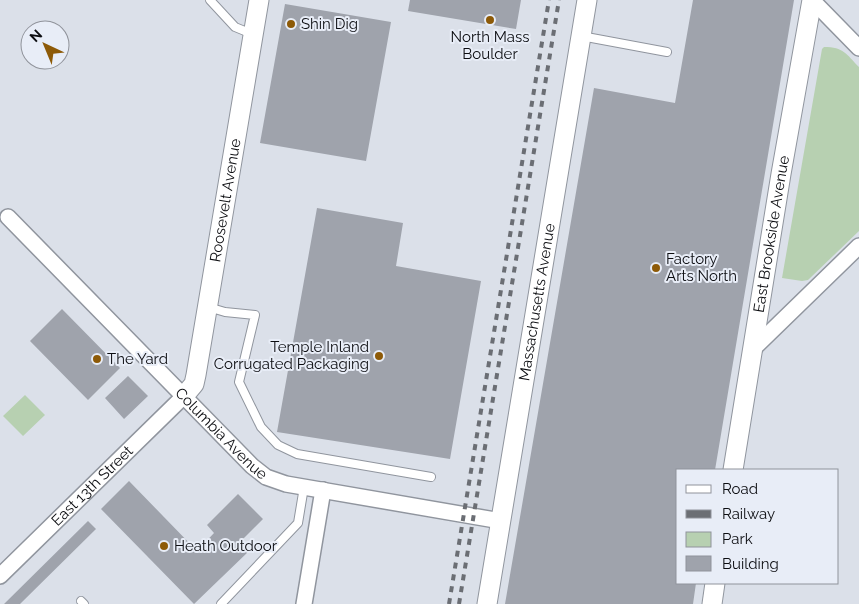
<svg xmlns="http://www.w3.org/2000/svg" width="859" height="604" viewBox="0 0 859 604" font-family="Raleway,sans-serif">
  <rect width="100%" height="100%" fill="#dbe0e9"/>
  <!-- green -->
  <path fill="#b7d0b1" d="M824 47C844 47 846 54 859 67V231L808 280 802 281 782 278 822 49Z
    M25 395 45 415 23 436 3 416Z"/>
  <!-- building -->
  <path fill="#9fa3ac" d="M410 0H521L516 29 408 11Z
    M693 0H794L715 470H678V583H696L693 604H505L594 88 675 103Z
    M285 4 391 22 366 161 260 143Z
    M317 208 403 223 396 266 481 281 450 459 277 432Z
    M62 309 120 368 88 400 30 341Z
    M128 376 148 396 124 419 105 398Z
    M129 481 197 551 214 533 207 525 238 494 263 519 240 542 249 551 194 604 101 509Z
    M88 521 96 529 20 604H4Z"/>
  <g fill="none" stroke-linecap="round" stroke-linejoin="round">
    <defs>
      <path id="service" d="M210 0 235 27 252 34
        M581 36 667 52
        M208 307 225 312 255 315 239 382 261 427 278 445 297 454 431 477
        M81 601 84 604
        M221 604 298 523 304 487"/>
      <g id="minor">
        <path d="M812 0 859 48"/>
        <path id="s1" d="M8 217 252 466 266 477 286 484 501 521"/>
        <path d="M752 350 859 246"/>
        <path id="s2" d="M0 576 184 396"/>
        <path d="M304 604 323 490"/>
      </g>
      <g id="tertiary">
        <path id="s3" d="M184 396 194 384 196 375 259 0"/>
        <path id="s4" d="M733 470 781 174 812 0"/>
        <path id="s5" d="M487 604 587 0"/>
        <path d="M712 604 715 583"/>
      </g>
    </defs>
    <!-- service casing -->
    <use href="#service" stroke="#90959e" stroke-width="10"/>
    <!-- minor casing -->
    <use href="#minor" stroke="#90959e" stroke-width="18"/>
    <!-- tertiary casing -->
    <use href="#tertiary" stroke="#90959e" stroke-width="21"/>
    <!-- service -->
    <use href="#service" stroke="#fff" stroke-width="8"/>
    <!-- minor -->
    <use href="#minor" stroke="#fff" stroke-width="15"/>
    <!-- tertiary -->
    <use href="#tertiary" stroke="#fff" stroke-width="19"/>
    <!-- rail -->
    <path stroke="#6b6e74" stroke-width="4" stroke-dasharray="6 6" stroke-linecap="butt" d="M449 604 549 0
      M459 604 559 0"/>
  </g>
  <!-- markers -->
  <g fill="#8d5a07" stroke="#e8edf7" stroke-width="2">
    <circle cx="490" cy="20" r="5"/>
    <circle cx="291" cy="24" r="5"/>
    <circle cx="656" cy="268" r="5"/>
    <circle cx="379" cy="356" r="5"/>
    <circle cx="97" cy="359" r="5"/>
    <circle cx="164" cy="546" r="5"/>
  </g>
  <g text-anchor="middle" stroke-width="4" stroke-linejoin="round" paint-order="stroke">
    <!-- poi labels -->
    <g font-size="15" fill="#0c0d11" stroke="#e8edf7" text-anchor="start">
      <text x="301" y="29">Shin Dig</text>
      <text x="490" y="42" text-anchor="middle">North Mass<tspan x="490" dy="17">Boulder</tspan></text>
      <text x="666" y="264">Factory<tspan x="666" dy="17">Arts North</tspan></text>
      <text x="369" y="352" text-anchor="end">Temple Inland<tspan x="369" dy="17">Corrugated Packaging</tspan></text>
      <text x="107" y="364">The Yard</text>
      <text x="174" y="551">Heath Outdoor</text>
    </g>
    <!-- street labels -->
    <g font-size="15" fill="#0c0d11" stroke="#e8edf7">
      <text dy="5" stroke="none"><textPath href="#s3" startOffset="202">Roosevelt Avenue</textPath></text>
      <text dy="5" stroke="none"><textPath href="#s4" startOffset="239">East Brookside Avenue</textPath></text>
      <text dy="5" stroke="none"><textPath href="#s5" startOffset="306">Massachusetts Avenue</textPath></text>
      <text dy="5" stroke="none"><textPath href="#s1" startOffset="304">Columbia Avenue</textPath></text>
      <text dy="5" stroke="none"><textPath href="#s2" startOffset="129">East 13th Street</textPath></text>
    </g>
  </g>
  <!-- legend -->
  <rect x="676" y="469" width="162" height="115" fill="#e8edf7" stroke="#90939b"/>
  <rect x="686" y="485" width="25" height="8" fill="#ffffff" stroke="#90939b"/>
  <text x="722" y="494" font-size="15" fill="#0c0d11">Road</text>
  <rect x="686" y="510" width="25" height="8" fill="#6b6e74" stroke="#90939b"/>
  <text x="722" y="519" font-size="15" fill="#0c0d11">Railway</text>
  <rect x="686" y="532" width="25" height="15" fill="#b7d0b1" stroke="#90939b"/>
  <text x="722" y="544" font-size="15" fill="#0c0d11">Park</text>
  <rect x="686" y="556" width="25" height="15" fill="#9fa3ac" stroke="#90939b"/>
  <text x="722" y="569" font-size="15" fill="#0c0d11">Building</text>
  <!-- north arrow -->
  <g transform="translate(45 45) rotate(316)"><circle r="24" fill="#e8edf7" stroke="#90939b"/>
  <path d="M0-4L9 19L0 12L-9 19Z" fill="#8d5a07"/>
  <text y="-8" font-size="14" font-weight="bold" text-anchor="middle" fill="#0c0d11">N</text>
  </g>
</svg>
